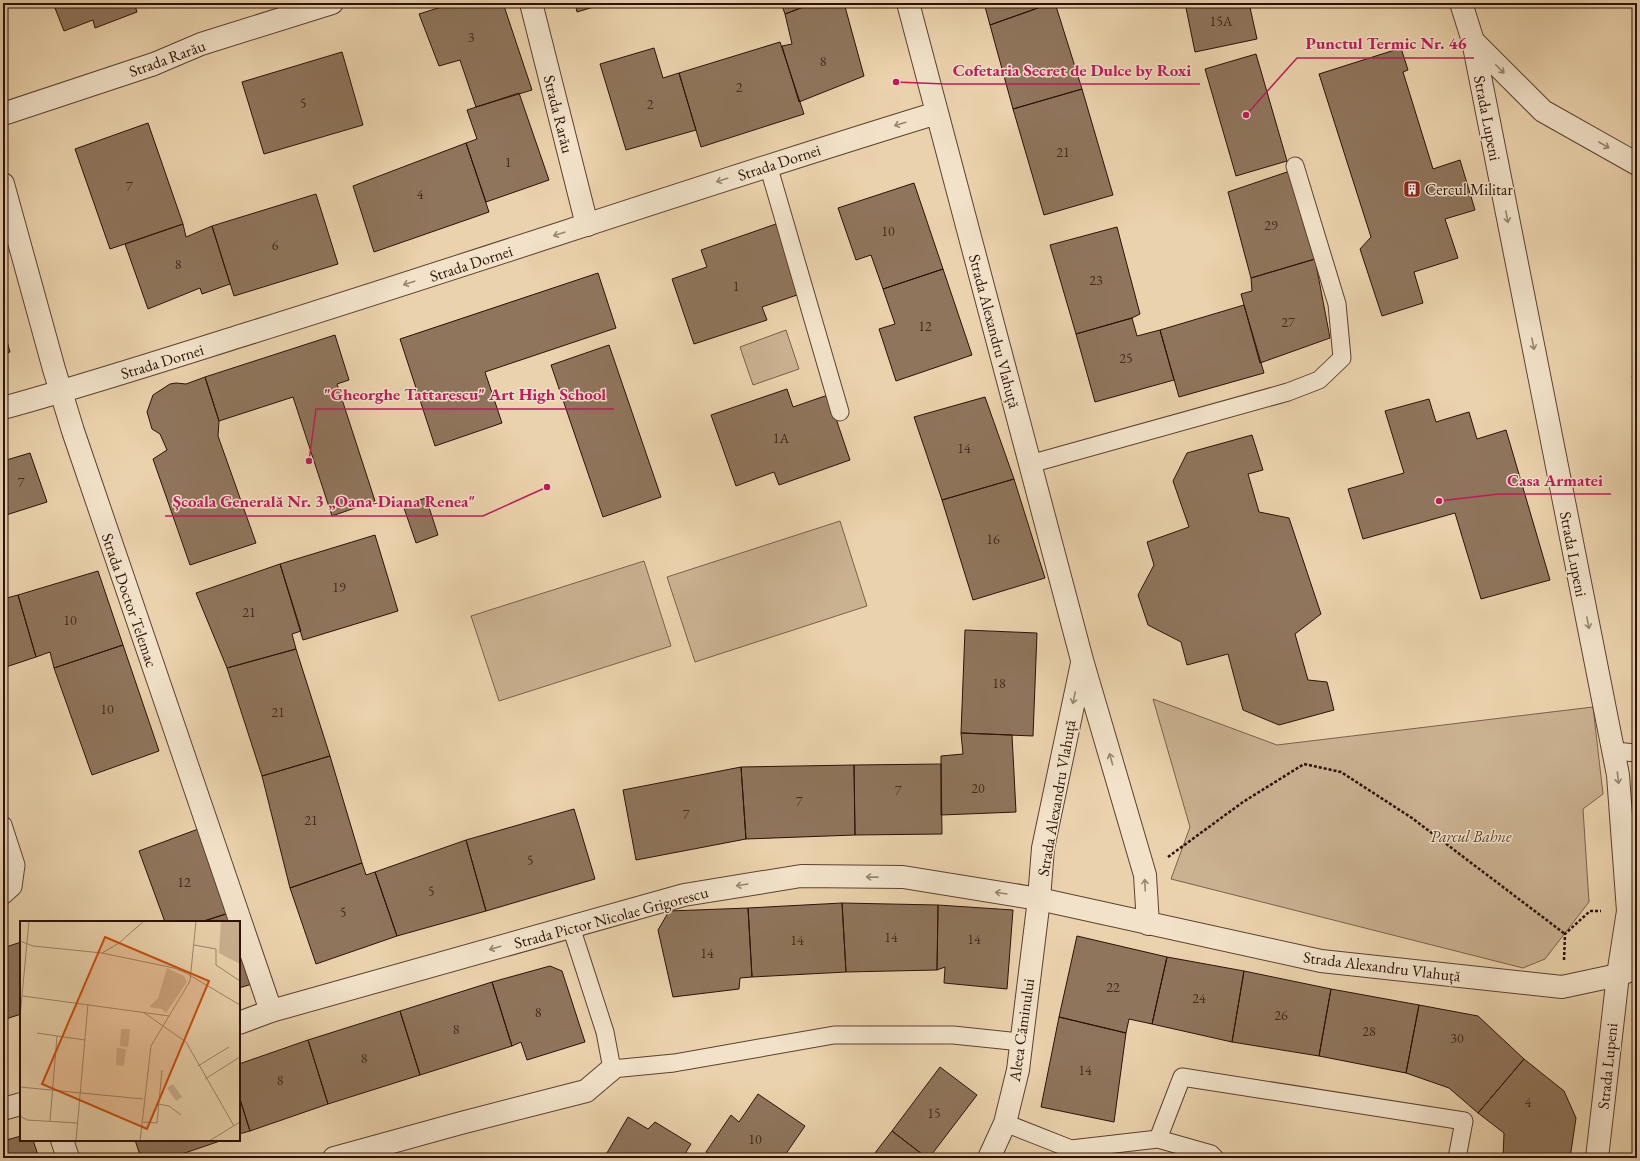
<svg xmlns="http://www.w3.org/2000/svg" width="1640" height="1161" viewBox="0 0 1640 1161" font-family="'EB Garamond',serif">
  <rect width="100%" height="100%" fill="#ead2ac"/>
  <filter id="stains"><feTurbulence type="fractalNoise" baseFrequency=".005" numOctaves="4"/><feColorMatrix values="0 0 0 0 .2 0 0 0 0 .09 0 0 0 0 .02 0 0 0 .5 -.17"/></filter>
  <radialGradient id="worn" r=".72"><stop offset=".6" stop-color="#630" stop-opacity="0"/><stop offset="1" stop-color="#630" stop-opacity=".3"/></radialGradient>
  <!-- green -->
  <path fill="#cab190" stroke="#7b614b" d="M786 330 799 369 753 385 740 347Z
    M840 521 867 606 695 662 667 577Z
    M644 561 671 646 499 701 471 616Z
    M1153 699 1277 745 1593 707 1603 794 1583 809 1589 902 1545 959 1523 968 1171 879 1190 827Z"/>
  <!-- building -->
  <path fill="#8f755c" stroke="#2c1106" d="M53 3H134L137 12 95 28 93 20 64 31Z
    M454 3H503L532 90 476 107 460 60 439 66 419 14Z
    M575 3H607L577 12Z
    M781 3H814L785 14Z
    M814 3H844L864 76 799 102 782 46 792 44 785 14Z
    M984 3H1052L990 25Z
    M1052 3H1055L1082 89 1013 109 990 25Z
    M1185 3H1249L1257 39 1195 52Z
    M780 42 804 114 701 147 679 73Z
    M654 48 663 78 679 73 696 130 626 150 600 64Z
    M1401 48 1408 70 1403 72 1433 169 1460 160 1475 210 1445 219 1458 258 1414 272 1423 303 1382 316 1360 249 1371 237 1319 74Z
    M342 52 363 125 264 154 242 82Z
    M1256 54 1287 161 1236 176 1205 69Z
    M1082 89 1113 195 1044 215 1013 109Z
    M519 93 549 180 486 202 466 143 477 139 467 110Z
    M148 123 183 224 110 249 75 149Z
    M466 143 489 212 374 252 353 186Z
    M1290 171 1315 259 1251 278 1228 192Z
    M914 183 943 269 883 289 871 255 856 260 838 208Z
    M316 194 338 264 234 296 212 226Z
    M183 224 186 237 212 226 230 284 202 294 200 288 148 309 125 244Z
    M776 224 800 294 762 307 767 320 694 344 672 279 707 267 701 250Z
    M1117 227 1140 314 1132 318 1076 334 1050 245Z
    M1315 259 1330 338 1260 363 1241 294 1252 291 1251 278Z
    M943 269 972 355 896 381 879 329 895 324 883 289Z
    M598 273 616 328 485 372 502 423 435 446 400 339Z
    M1244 305 1264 373 1179 397 1160 330Z
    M1132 318 1137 336 1160 330 1174 380 1095 402 1076 334Z
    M3 327 10 352 3 354Z
    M335 335 349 380 337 384 375 501 332 516 293 397 219 421 205 377Z
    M609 345 661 497 603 517 551 365Z
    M1637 375V393L1632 376Z
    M205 377 219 421 218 436 256 543 190 565 153 459 167 450 160 434 152 429 147 412 153 395 170 384 176 383 186 384Z
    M787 389 793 407 828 395 850 460 779 485 774 472 736 486 711 415Z
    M985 397 1014 479 942 500 914 417Z
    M1429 399 1436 422 1469 412 1477 439 1506 430 1550 580 1481 599 1455 513 1363 539 1348 489 1404 473 1385 411Z
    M1252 435 1263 470 1248 474 1259 512 1289 518 1321 614 1295 634 1308 680 1327 682 1334 710 1279 725 1243 710 1228 654 1187 665 1181 642 1148 625 1138 595 1154 565 1147 542 1189 527 1173 481 1187 453Z
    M30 453 47 502 3 516V461Z
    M1014 479 1045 578 973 600 942 500Z
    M426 498 438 535 416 543 403 505Z
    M375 535 398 611 303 640 280 564Z
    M280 564 301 631 292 634 296 649 227 668 196 593Z
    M98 571 123 645 54 668 50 652 36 657 18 595Z
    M18 595 36 657 3 668V599Z
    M965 630 1037 633 1033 736 961 733Z
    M123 645 159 751 92 775 54 668Z
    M296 649 330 756 262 776 227 668Z
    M961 733 1012 735 1016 812 941 815V756L963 754Z
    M330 756 362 863 290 888 262 776Z
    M941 764 942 834 855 835 854 765Z
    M854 765 855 835 746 839 741 767Z
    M741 767 746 839 636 860 623 790Z
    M574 809 595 879 486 911 466 840Z
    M201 828 229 913 201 922H165L139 851Z
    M466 840 486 911 397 936 375 872Z
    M362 863 366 875 375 872 397 936 316 964 290 888Z
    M842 903 938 905 937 970 846 972Z
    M842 903 846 972 752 977 748 908Z
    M938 905 1013 910 1007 989 944 983 945 967 937 970Z
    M748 908 752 977 740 978 739 989 673 997 658 930 669 911Z
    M229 913 232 922H201Z
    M1077 936 1167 957 1152 1024 1129 1019 1126 1033 1059 1017Z
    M21 942V1014L3 1020V948Z
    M239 944 252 984 239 988Z
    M1167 957 1244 971 1232 1042 1152 1024Z
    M550 966 562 971 585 1042 527 1060 521 1042 512 1046 492 982Z
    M1244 971 1331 989 1319 1056 1232 1042Z
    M492 982 512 1046 420 1075 400 1011Z
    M1331 989 1419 1005 1406 1073 1319 1056Z
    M1419 1005 1478 1016 1524 1059 1478 1113 1449 1088 1406 1073Z
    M400 1011 420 1075 328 1104 308 1040Z
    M1059 1017 1126 1033 1114 1122 1041 1107Z
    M308 1040 328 1104 250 1131 239 1096V1064Z
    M1524 1059 1564 1091 1576 1118 1570 1158H1503L1504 1133 1478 1113Z
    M940 1067 977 1095 929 1158H927L892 1131Z
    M758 1094 805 1126 783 1158H712L713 1157 706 1152 731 1115 739 1122Z
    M239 1096 250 1131 239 1134Z
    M628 1117 648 1129 655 1122 691 1144 686 1152 691 1158H604Z
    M892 1131 927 1158H871Z
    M21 1136V1140H33L39 1158H3V1141Z
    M135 1140H223L170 1158H141Z"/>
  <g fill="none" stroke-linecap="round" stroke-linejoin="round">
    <defs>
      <path id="service" d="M768 165 840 412
        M1030 464 1288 392 1319 380 1342 358 1337 304 1295 166
        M1613 751 1637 753
        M3 825 16 865 13 887 3 896
        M571 927 605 1032 612 1069 674 1063 834 1035H953L1021 1042
        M1005 1123 1071 1149 1158 1139 1211 1154 1215 1158
        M1158 1139 1182 1077 1464 1121 1457 1158"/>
      <path id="minor" d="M531 3 587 225
        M3 114 154 64 201 44 332 3
        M3 184 54 369 73 431 271 1011
        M62 1140 68 1158
        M334 1158 461 1123 586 1091 612 1069
        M989 1158 1005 1123 1018 1070 1039 899
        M1597 1158 1618 975 1637 968"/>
      <path id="tertiary" d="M908 3 1082 660 1145 875 1148 924
        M1473 41 1543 111 1637 164
        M3 408C87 385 170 358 253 332 481 261 708 183 937 113
        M1039 899 1043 848 1082 663
        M239 1023 271 1011 684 895 801 876 903 877 1039 899 1321 961 1562 987 1618 975 1628 911 1618 775 1473 41 1461 3
        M3 1109 21 1104"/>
    </defs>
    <!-- service casing -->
    <use href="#service" stroke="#5c4130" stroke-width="19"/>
    <!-- minor casing -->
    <use href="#minor" stroke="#5c4130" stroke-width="24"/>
    <!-- tertiary casing -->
    <use href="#tertiary" stroke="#5c4130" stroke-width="24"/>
    <!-- path -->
    <path stroke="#2c1106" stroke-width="2.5" stroke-dasharray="3 2" stroke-linecap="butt" d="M1168 857 1243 802 1304 764 1341 772 1412 818 1565 934
      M1564 960 1565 934 1590 911H1601"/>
    <!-- service -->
    <use href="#service" stroke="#f1e2c9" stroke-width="17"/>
    <!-- minor -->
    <use href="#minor" stroke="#f1e2c9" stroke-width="22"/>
    <!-- tertiary -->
    <use href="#tertiary" stroke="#f1e2c9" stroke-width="22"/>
  </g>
  <!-- one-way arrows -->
  <defs><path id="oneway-shaft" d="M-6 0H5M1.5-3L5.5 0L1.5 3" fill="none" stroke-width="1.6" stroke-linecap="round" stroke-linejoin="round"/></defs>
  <g stroke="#988471">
    <use href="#oneway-shaft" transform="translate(1500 69) rotate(45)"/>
    <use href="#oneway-shaft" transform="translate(900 124) rotate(163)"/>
    <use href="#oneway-shaft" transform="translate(1604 145) rotate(30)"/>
    <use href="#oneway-shaft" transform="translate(722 180) rotate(162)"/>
    <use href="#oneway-shaft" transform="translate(1507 217) rotate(79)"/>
    <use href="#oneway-shaft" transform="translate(559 234) rotate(162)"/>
    <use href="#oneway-shaft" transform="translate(409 283) rotate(162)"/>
    <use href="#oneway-shaft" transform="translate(1533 344) rotate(79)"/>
    <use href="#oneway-shaft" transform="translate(1588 623) rotate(79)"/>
    <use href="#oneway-shaft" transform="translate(1074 698) rotate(102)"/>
    <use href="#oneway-shaft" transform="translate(1111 759) rotate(-106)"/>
    <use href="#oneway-shaft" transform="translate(1618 778) rotate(83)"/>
    <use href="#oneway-shaft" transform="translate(872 877) rotate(-179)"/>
    <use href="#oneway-shaft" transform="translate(742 885) rotate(171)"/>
    <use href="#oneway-shaft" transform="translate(1145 885) rotate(-93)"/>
    <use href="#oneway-shaft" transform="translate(1001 893) rotate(-171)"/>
    <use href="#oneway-shaft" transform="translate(495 948) rotate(164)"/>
  </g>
  <!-- icons -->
  <defs>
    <symbol id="building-square" viewBox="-11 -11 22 22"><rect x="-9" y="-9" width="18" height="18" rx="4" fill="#8f2418" stroke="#f1e2c9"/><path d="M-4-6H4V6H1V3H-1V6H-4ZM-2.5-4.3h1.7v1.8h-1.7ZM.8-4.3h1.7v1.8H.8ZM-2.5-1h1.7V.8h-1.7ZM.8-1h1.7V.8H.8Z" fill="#fff"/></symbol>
  </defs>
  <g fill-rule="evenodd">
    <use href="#building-square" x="1402" y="179" width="20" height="20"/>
  </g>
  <g text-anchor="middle" stroke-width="3" stroke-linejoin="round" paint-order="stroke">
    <!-- number labels -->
    <g font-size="14" fill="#452a1c">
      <text x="1221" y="26">15A</text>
      <text x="471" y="42">3</text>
      <text x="823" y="66">8</text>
      <text x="739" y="92">2</text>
      <text x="303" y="108">5</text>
      <text x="650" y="109">2</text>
      <text x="1063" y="157">21</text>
      <text x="508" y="167">1</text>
      <text x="129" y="191">7</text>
      <text x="420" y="199">4</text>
      <text x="1271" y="230">29</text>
      <text x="888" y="236">10</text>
      <text x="275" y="250">6</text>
      <text x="178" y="269">8</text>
      <text x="1096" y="285">23</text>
      <text x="736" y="291">1</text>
      <text x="1288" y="327">27</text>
      <text x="925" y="331">12</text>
      <text x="1126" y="363">25</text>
      <text x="781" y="443">1A</text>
      <text x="964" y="453">14</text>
      <text x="21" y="487">7</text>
      <text x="993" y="544">16</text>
      <text x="339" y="592">19</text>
      <text x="249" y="617">21</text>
      <text x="70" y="625">10</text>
      <text x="999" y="688">18</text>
      <text x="107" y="714">10</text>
      <text x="278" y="717">21</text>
      <text x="978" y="793">20</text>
      <text x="898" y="795">7</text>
      <text x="799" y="806">7</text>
      <text x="686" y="819">7</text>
      <text x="311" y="825">21</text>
      <text x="530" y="865">5</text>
      <text x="184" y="887">12</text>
      <text x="431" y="896">5</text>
      <text x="343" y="917">5</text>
      <text x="891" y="942">14</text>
      <text x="974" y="944">14</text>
      <text x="797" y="945">14</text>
      <text x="707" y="958">14</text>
      <text x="1113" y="992">22</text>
      <text x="1199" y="1003">24</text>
      <text x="538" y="1017">8</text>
      <text x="1281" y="1020">26</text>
      <text x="456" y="1034">8</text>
      <text x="1369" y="1036">28</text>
      <text x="1457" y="1043">30</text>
      <text x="364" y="1063">8</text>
      <text x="1085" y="1075">14</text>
      <text x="280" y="1085">8</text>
      <text x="1528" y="1107">4</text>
      <text x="934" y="1118">15</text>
      <text x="755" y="1144">10</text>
    </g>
    <!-- street labels -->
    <g font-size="16" fill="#2c1106" stroke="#f1e2c9">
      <text transform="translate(167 58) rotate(-20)" y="6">Strada Rarău</text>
      <text transform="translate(559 114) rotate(76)" y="6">Strada Rarău</text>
      <text transform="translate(1488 118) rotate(79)" y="6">Strada Lupeni</text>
      <text transform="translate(779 162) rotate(-18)" y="6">Strada Dornei</text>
      <text transform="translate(471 263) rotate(-18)" y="6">Strada Dornei</text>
      <text transform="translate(995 331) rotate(75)" y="6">Strada Alexandru Vlahuță</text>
      <text transform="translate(162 361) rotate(-17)" y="6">Strada Dornei</text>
      <text transform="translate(1574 554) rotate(79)" y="6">Strada Lupeni</text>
      <text transform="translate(130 600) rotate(71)" y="6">Strada Doctor Telemac</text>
      <text transform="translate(1056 798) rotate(-80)" y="6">Strada Alexandru Vlahuță</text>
      <text transform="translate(611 917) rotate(-15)" y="6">Strada Pictor Nicolae Grigorescu</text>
      <text transform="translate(1382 966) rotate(7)" y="6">Strada Alexandru Vlahuță</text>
      <text transform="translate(1021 1030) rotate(-82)" y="6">Aleea Căminului</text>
      <text transform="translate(1607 1066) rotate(-84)" y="6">Strada Lupeni</text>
    </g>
    <!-- poi labels -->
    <g font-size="16" fill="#2c1106" stroke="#f1e2c9" text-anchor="start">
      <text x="1425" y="195">Cercul Militar</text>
    </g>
    <!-- park labels -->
    <g font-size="16" font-style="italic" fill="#5b412f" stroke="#f1e2c9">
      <text x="1471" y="842">Parcul Bahne</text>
    </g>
  </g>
  <!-- overview -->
  <g transform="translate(20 921)">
    <rect width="220" height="220" fill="#ead2ac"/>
    <path d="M201 0H220V43L199 32ZM147 47 164 55 167 61 146 92 142 88 129 86 138 77ZM101 108H110L108 126 100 125ZM97 127 106 128 104 145 96 144ZM153 163 162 176 156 180 147 167Z" fill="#cab190"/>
    <path fill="none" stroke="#9e856a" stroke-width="1" d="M0 20 13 25 82 32 154 47 166 52 220 84M174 24 196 28V44L220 60M82 32 99 22 124 0M3 75 149 95M123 91 166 121 214 205M0 96 9 0M17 112 65 119M178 145 209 126M185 158 220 136M0 166 123 178M138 183 149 185 161 194M0 195 7 199 57 202M30 200 37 115M123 201 137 202 142 149M56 220 68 83M120 220 131 125 170 60 176 0M189 220 220 201"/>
    <path fill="#cc4e0b" fill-opacity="0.15" stroke="#cc4e0b" stroke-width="2" d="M85 16 189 60 127 208 22 163Z"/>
    <rect width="220" height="220" fill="none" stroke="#2c1106" stroke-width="2"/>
  </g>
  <!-- callouts -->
  <path fill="none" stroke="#c2185b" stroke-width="1.5" d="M1246 115L1297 58H1474M896 82L945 84H1200M309 461L316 409H614M1439 501L1499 494H1611M547 487L483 516H165"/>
  <g fill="#c2185b" stroke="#f1e2c9" stroke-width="1.5">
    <circle cx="1246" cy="115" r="4"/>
    <circle cx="896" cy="82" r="4"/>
    <circle cx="309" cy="461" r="4"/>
    <circle cx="1439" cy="501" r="4"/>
    <circle cx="547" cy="487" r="4"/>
  </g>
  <g font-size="17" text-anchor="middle" font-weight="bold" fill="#c2185b" stroke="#f1e2c9" stroke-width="3" stroke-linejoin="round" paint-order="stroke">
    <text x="1386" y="49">Punctul Termic Nr. 46</text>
    <text x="1072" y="76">Cofetaria Secret de Dulce by Roxi</text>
    <text x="465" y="400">"Gheorghe Tattarescu" Art High School</text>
    <text x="1555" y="486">Casa Armatei</text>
    <text x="324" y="507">Școala Generală Nr. 3 „Oana-Diana Renea"</text>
  </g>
  <!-- margin -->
  <rect width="1640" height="1161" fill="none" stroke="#ead2ac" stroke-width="16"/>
  <rect x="4" y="4" width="1632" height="1153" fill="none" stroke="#2c1106" stroke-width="2"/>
  <rect x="8" y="8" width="1624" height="1145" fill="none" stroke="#2c1106"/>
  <rect width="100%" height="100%" filter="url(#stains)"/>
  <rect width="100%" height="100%" fill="url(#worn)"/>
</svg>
